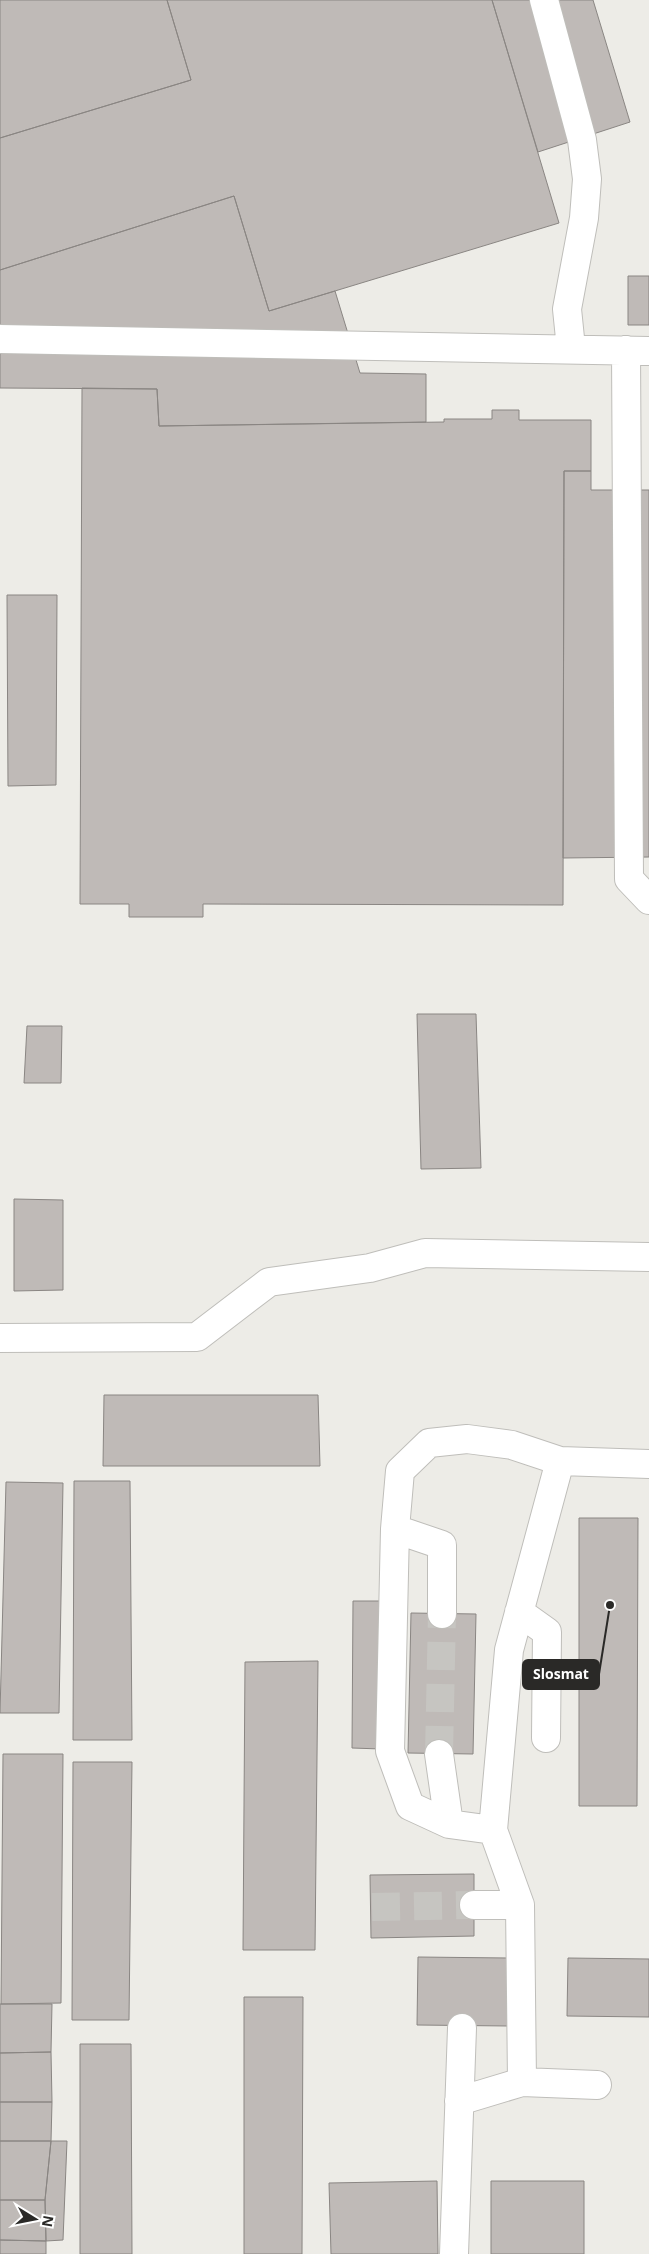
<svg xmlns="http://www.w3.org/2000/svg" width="649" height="2254" viewBox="0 0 649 2254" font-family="'Open Sans',sans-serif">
  <rect width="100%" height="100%" fill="#edece7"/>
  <!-- building -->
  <path fill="#bfbab7" stroke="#8a8683" d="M0 0H167L191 80 0 138Z
    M167 0H492L559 223 269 311 234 196 0 270V138L191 80Z
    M492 0H593L630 122 538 152Z
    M234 196 269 311 335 291 360 373 426 374V422L159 426 157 389 0 388V270Z
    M628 276H649V325H628Z
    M82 388 157 389 159 426 444 422V419H492V410H519V420H591V471H564L563 905 203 904V917H129V904H80Z
    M564 471H591V490H649V857L563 858Z
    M7 595H57L56 785 8 786Z
    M417 1014H476L481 1168 421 1169Z
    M27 1026H62L61 1083H24Z
    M14 1199 63 1200V1290L14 1291Z
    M104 1395H318L320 1466H103Z
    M74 1481H130L132 1740H73Z
    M6 1482 63 1483 59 1713H0Z
    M579 1518H638L637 1806H579Z
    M353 1601H383L381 1749 352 1748Z
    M411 1613 476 1614 473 1754 408 1753Z
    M318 1661 315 1950H243L245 1662Z
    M3 1754H63L61 2003 1 2004Z
    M73 1762H132L129 2020H72Z
    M474 1874V1936L371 1938 370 1875Z
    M418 1957 508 1958V2026L417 2025Z
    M568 1958 649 1959V2017L567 2016Z
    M244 1997H303L302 2254H244Z
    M0 2004H52L51 2052 0 2053Z
    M80 2044H131L132 2254H80Z
    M51 2052 52 2102H0V2053Z
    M0 2102H52L51 2141H0Z
    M0 2141H51L45 2200H0Z
    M51 2141H67L63 2240 46 2241 45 2200Z
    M437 2181 438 2254H331L329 2183Z
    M491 2181H584V2254H491Z
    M0 2200H45L46 2241 0 2240Z
    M0 2240 46 2241V2254H0Z"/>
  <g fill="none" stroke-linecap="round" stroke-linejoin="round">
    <!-- minor-tunnel -->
    <path stroke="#c6c5c1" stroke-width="28" stroke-dasharray="28 14" stroke-linecap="butt" d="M439 1754 442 1614
      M372 1907 474 1905"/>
    <defs>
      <path id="minor" d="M544 0 582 140 587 179 584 218 567 309 571 348
        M0 339 649 351
        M626 350 629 879 649 900
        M0 1338 197 1337 269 1282 370 1268 425 1253 649 1257
        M395 1529 442 1545V1614
        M519 1612 547 1632 546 1738
        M439 1754 449 1824
        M493 1830 449 1824 410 1806 390 1751 395 1529 400 1471 429 1443 467 1439 512 1445 560 1461
        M474 1905H520
        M522 2082 520 1905 493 1830 509 1650 560 1461 649 1464
        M459 2101 522 2082 597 2085
        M454 2254 462 2028"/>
    </defs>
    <!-- minor casing -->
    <use href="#minor" stroke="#bfbeba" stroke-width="30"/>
    <!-- minor -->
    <use href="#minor" stroke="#fff" stroke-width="28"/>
  </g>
  <!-- callouts -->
  <path fill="none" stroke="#2a2927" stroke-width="2" d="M610 1605L599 1674"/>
  <circle fill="#2a2927" stroke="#fff" stroke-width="2" cx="610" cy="1605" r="5"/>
  <rect fill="#2a2927" stroke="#2a2927" stroke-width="2" x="523" y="1660" width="76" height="29" rx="5"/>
  <g font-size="14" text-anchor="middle" font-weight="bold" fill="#fff">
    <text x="561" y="1679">Slosmat</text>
  </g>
  <!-- north arrow -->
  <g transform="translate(35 2219) rotate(100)" stroke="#ffffff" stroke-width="4" paint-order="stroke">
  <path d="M0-4L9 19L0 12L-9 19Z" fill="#2a2927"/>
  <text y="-8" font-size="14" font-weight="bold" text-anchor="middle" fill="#2a2927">N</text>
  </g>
</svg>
